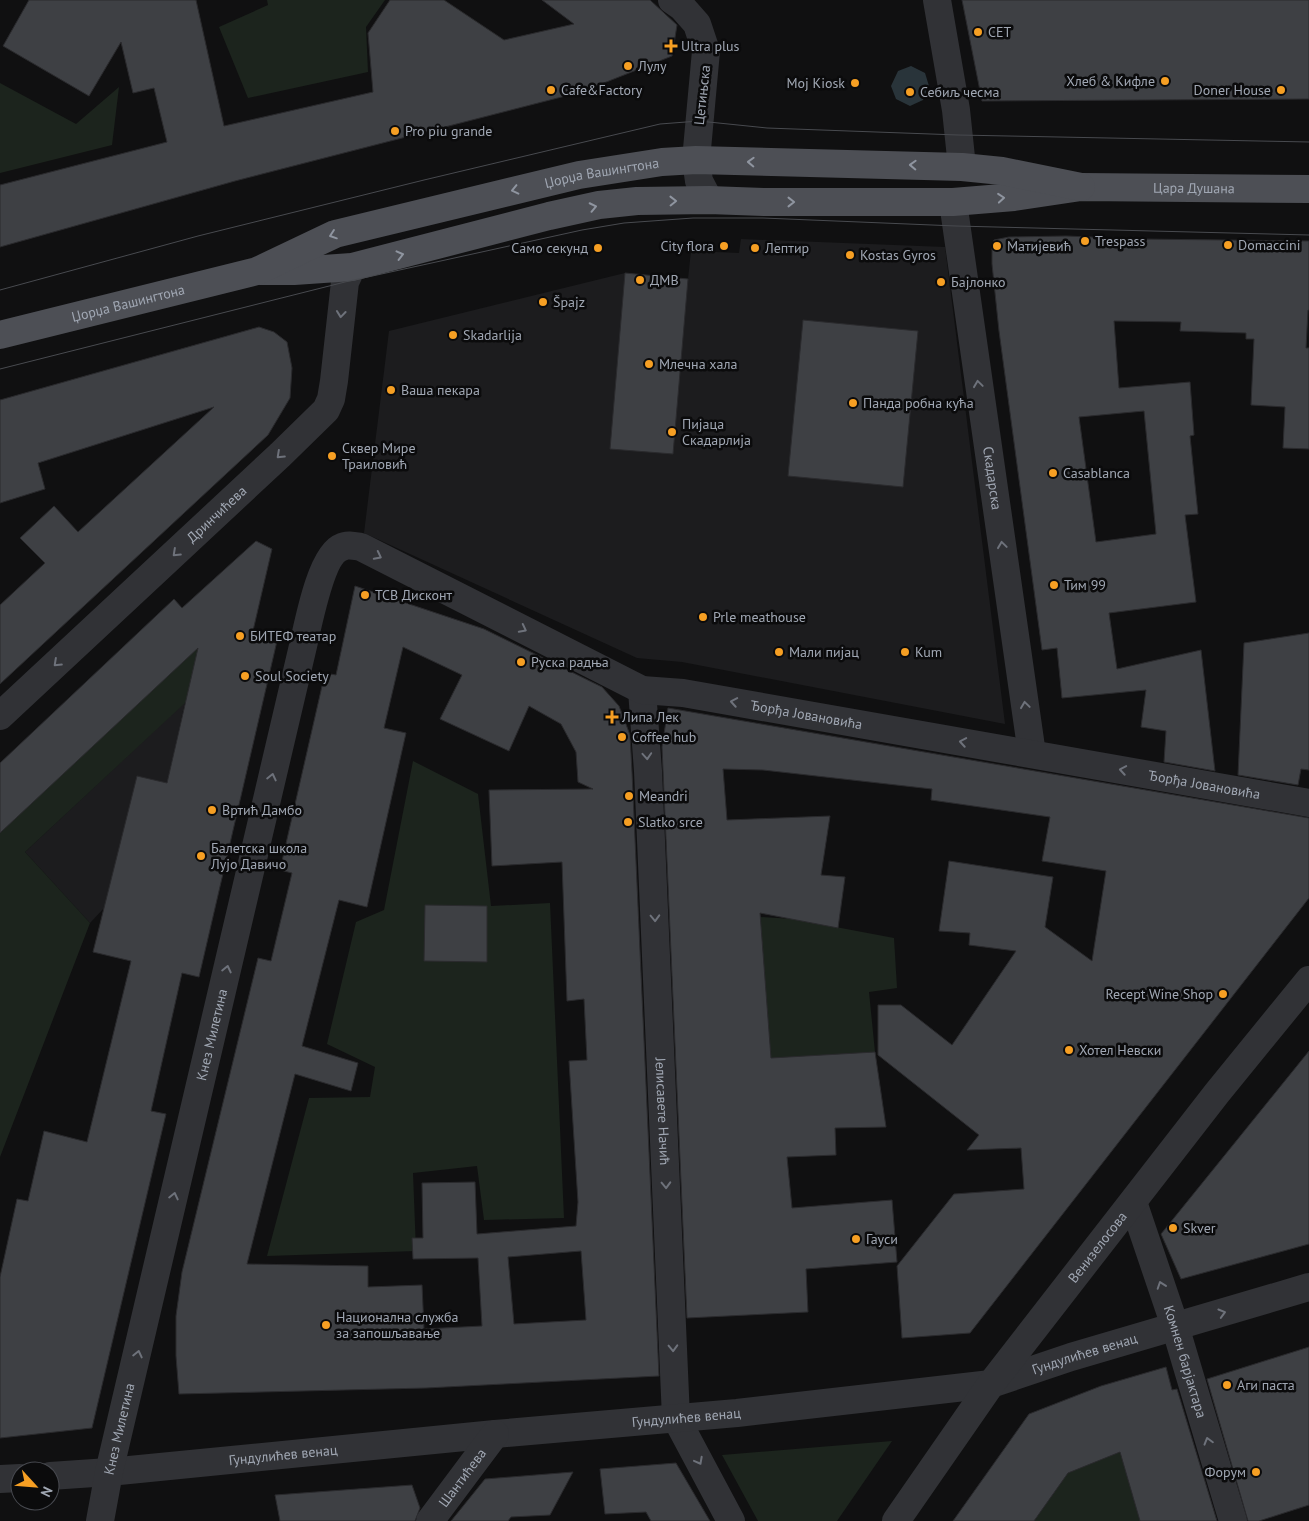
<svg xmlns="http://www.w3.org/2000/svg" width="1309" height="1521" viewBox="0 0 1309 1521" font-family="'PT Sans',sans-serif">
  <rect width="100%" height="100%" fill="#101011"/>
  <!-- built -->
  <path fill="#1c1c1e" d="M741 239 945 247 1005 724 682 662 637 658 364 533 389 331 625 273 688 279 691 251 739 253Z
    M185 702 167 783 137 776 105 907 90 923 25 852Z"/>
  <!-- green -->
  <path fill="#1c241d" d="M267 0H385L366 27 368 72 248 98 219 27 268 5Z
    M0 83 76 124 119 87 112 145 0 173Z
    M204 640 206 707 185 703 25 852 90 923 0 1157V833Z
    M413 761 478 794 491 906 550 903 564 1218 484 1220 477 1166 413 1173 416 1251 267 1256 309 1098 370 1097 375 1067 327 1044 356 922 384 910Z
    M760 917 793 919 894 938 897 988 869 992 875 1052 771 1058Z
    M892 1441 837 1521H758L722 1455Z
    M1120 1452 1140 1521H1034L1068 1473Z"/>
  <!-- water -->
  <path fill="#29343a" d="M911 66 925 73 929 86 923 100 910 106 896 99 891 86 898 71Z"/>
  <!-- building -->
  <path fill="#3e4044" stroke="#2a2a2d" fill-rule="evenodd" d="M29 0H196L224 126 373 92 368 33 390 0H444L504 40 574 24 542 0H650L677 25 672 56 581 92 235 181 0 247V185L167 142 154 88 133 93 121 42 89 96 3 46Z
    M962 0H1309V99L982 101Z
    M1066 236 1139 239 1309 241V310H1308L1306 348H1309V449L1283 448 1285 407 1251 405 1254 339H1246V333L1180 331 1181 322 1114 321 1119 388 1190 382 1194 435 1190 436 1198 514 1185 515 1196 602 1109 613 1117 669 1201 650 1215 771 1164 762 1166 731 1141 727 1146 690 1062 698 1057 648 1042 650 999 331 992 264V249L994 240 1009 237ZM1144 411 1156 534 1096 542 1079 417Z
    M625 273 688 279 673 454 610 449Z
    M803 320 918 331 903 487 788 476Z
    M259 327 274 332 287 342 292 368 290 398 268 435 0 684V605L45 563 20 538 54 506 78 532 214 407 38 463 45 489 0 503V400Z
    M256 541 272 549 252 635 277 641 199 977 182 973 151 1111 166 1114 92 1428 0 1438V1277L17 1199 28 1201 44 1131 87 1142 131 961 93 952 137 776 167 783 198 648 0 833V763L174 599 182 608Z
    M355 586 484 629 602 687 619 706 630 735 632 772 659 1376 426 1388 179 1394 176 1356V1316L182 1272 258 958 271 961 292 873 280 870 285 848 325 673 336 675ZM403 647 462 675 440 719 509 751 529 706 561 724 576 752 578 782 593 789 489 790 492 866 562 862 567 1001 584 999 587 1060 569 1061 578 1202 576 1226 477 1234 475 1182 422 1183 423 1238H412L413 1259 478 1258 482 1326 424 1329 422 1285 368 1287V1266L247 1264 295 1074 351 1091 358 1063 302 1046 339 900 367 907 406 733 384 728ZM581 1251 586 1320 514 1324 508 1257Z
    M1309 633V770L1301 769 1298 785 1238 775 1244 643Z
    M668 708 1309 818V898L970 1333 902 1338 897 1266 954 1194 1024 1189 1021 1148 967 1150 979 1135 878 1055V1005H901L952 1045 1016 951 969 945 970 933 939 931 949 861 1053 877 1045 927 1092 961 1106 871 1042 861 1050 817 931 800 932 789 763 770 723 769 727 820 830 816 821 875 845 877 838 928 760 913 771 1058 875 1052 886 1127 835 1128 836 1155 787 1157 792 1208 892 1200 897 1262 806 1269 808 1312 687 1318 662 747Z
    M425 905 487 906V962L424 961Z
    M1309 1051V1244L1181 1279 1161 1234Z
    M1309 1347V1505L1259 1521H1248L1207 1379Z
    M1166 1367 1172 1390 1177 1389 1217 1521H1140L1120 1452 1068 1473 1034 1521H953L1029 1414 1101 1386Z
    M676 1463 710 1521H651L646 1512 605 1514 600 1469Z
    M573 1472 550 1515 511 1517 508 1521H451L485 1479Z
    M412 1485 420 1508 415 1521H280L275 1495Z"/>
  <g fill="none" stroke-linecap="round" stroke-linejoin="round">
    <!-- minor -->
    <g stroke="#313236" stroke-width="28">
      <path d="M672 0 682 7 697 24 706 51 696 160 699 181 709 200"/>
      <path d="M937 0 956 110 962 167"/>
      <path id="s1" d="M953 202 1032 754"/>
      <path id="s2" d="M642 690 648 771 676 1418 731 1521"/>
      <path id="s3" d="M0 716 280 455 326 410 331 399 334 381 345 282 352 267"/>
      <path id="s4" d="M1133 1202 1175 1326 1233 1521"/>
      <path id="s5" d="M50 1476 109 1472 495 1434 737 1413 991 1384 1071 1357 1309 1287"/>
      <path d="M0 1479 20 1478"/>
      <path id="s6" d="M100 1521 109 1472 303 646C308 625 321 554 342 547 347 544 355 546 361 547L642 690 683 693 1309 803"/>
      <path id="s7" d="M430 1521 495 1434"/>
      <path id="s8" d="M896 1521 991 1384 1217 1093 1309 980"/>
    </g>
    <!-- major -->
    <g stroke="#4d4f55" stroke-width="28">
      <path id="s9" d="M261 271H294L352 267 549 216 599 205 637 201 709 200 764 202H953L1014 197 1081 187 1309 189"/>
      <path id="s10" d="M0 335 257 271 335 234 579 175 662 162 696 160 962 167 1002 171 1081 187"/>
    </g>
    <!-- tram -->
    <path stroke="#484a4f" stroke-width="1" d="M0 290 198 236 424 180 660 124 699 121 767 128 958 135 1309 142
      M0 369 345 282 582 230 624 223 693 218H763L956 226 1309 235"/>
  </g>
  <!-- one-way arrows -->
  <defs><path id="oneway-chevron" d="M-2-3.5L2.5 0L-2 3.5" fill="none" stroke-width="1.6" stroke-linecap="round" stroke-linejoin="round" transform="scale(1.25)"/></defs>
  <g stroke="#8f95a0">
    <use href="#oneway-chevron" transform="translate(751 162) rotate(-178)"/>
    <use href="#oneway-chevron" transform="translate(913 165) rotate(-178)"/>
    <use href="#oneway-chevron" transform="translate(515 190) rotate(167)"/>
    <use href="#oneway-chevron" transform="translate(1001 198) rotate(-5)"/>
    <use href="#oneway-chevron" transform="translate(673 201) rotate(-1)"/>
    <use href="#oneway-chevron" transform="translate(791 202)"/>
    <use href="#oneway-chevron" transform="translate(593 207) rotate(-12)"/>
    <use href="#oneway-chevron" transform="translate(333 235) rotate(161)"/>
    <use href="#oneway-chevron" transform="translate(400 255) rotate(-14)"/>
  </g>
  <g stroke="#6e727b">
    <use href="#oneway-chevron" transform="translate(341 314) rotate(96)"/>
    <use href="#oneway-chevron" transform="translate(978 384) rotate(-98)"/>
    <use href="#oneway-chevron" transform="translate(280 455) rotate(137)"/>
    <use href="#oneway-chevron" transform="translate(1002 545) rotate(-98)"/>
    <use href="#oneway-chevron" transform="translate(176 553) rotate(137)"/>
    <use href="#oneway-chevron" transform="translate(378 556) rotate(27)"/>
    <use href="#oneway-chevron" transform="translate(523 629) rotate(27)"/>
    <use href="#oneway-chevron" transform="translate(57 663) rotate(137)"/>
    <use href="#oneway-chevron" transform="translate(734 702) rotate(-170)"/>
    <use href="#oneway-chevron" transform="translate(1025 705) rotate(-98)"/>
    <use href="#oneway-chevron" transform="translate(963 742) rotate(-170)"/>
    <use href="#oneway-chevron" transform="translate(647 756) rotate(86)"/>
    <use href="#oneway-chevron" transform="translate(1123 770) rotate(-170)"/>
    <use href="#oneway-chevron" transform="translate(272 777) rotate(-77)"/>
    <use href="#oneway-chevron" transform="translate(655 918) rotate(88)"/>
    <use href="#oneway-chevron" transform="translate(227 969) rotate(-77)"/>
    <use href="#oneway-chevron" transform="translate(666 1185) rotate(88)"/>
    <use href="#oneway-chevron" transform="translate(174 1196) rotate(-77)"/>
    <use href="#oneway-chevron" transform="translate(1161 1285) rotate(-109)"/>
    <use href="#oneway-chevron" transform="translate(1222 1313) rotate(-16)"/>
    <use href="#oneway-chevron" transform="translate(673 1348) rotate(88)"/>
    <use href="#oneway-chevron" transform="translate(138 1354) rotate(-77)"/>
    <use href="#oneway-chevron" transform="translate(1208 1441) rotate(-106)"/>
    <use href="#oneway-chevron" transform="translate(699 1461) rotate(62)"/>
  </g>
  <!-- markers -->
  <g fill="#f69f23" stroke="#0b0b0c" stroke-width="2">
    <circle cx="978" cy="32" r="5"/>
    <path d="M668.5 38.5h5v5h5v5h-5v5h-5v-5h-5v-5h5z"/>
    <circle cx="628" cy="66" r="5"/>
    <circle cx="1165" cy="81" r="5"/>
    <circle cx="855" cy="83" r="5"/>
    <circle cx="551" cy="90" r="5"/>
    <circle cx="1281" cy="90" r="5"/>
    <circle cx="910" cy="92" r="5"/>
    <circle cx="395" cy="131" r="5"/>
    <circle cx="1085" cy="241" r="5"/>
    <circle cx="1228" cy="245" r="5"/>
    <circle cx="724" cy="246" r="5"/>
    <circle cx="997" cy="246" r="5"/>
    <circle cx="598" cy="248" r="5"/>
    <circle cx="755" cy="248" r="5"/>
    <circle cx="850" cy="255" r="5"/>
    <circle cx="640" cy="280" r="5"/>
    <circle cx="941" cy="282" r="5"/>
    <circle cx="543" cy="302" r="5"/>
    <circle cx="453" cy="335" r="5"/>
    <circle cx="649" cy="364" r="5"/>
    <circle cx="391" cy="390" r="5"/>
    <circle cx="853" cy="403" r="5"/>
    <circle cx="672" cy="432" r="5"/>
    <circle cx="332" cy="456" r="5"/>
    <circle cx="1053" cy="473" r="5"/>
    <circle cx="1054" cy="585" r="5"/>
    <circle cx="365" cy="595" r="5"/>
    <circle cx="703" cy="617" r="5"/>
    <circle cx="240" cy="636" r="5"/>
    <circle cx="779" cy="652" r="5"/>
    <circle cx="905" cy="652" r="5"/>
    <circle cx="521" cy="662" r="5"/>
    <circle cx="245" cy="676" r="5"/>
    <path d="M609.5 709.5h5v5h5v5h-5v5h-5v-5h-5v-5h5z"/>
    <circle cx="622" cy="737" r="5"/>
    <circle cx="629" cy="796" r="5"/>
    <circle cx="212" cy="810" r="5"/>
    <circle cx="628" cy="822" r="5"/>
    <circle cx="201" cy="856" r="5"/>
    <circle cx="1223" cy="994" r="5"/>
    <circle cx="1069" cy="1050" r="5"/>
    <circle cx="1173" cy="1228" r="5"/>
    <circle cx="856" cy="1239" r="5"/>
    <circle cx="326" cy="1325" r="5"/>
    <circle cx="1227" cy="1385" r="5"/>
    <circle cx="1256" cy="1472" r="5"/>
  </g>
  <g text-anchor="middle" stroke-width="5" stroke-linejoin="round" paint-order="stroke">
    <!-- poi labels -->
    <g font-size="14" fill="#a0a7b3" stroke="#0b0b0c" text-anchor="start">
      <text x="988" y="37">CET</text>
      <text x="681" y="51">Ultra plus</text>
      <text x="638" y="71">Лулу</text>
      <text x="1155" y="86" text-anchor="end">Хлеб &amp; Кифле</text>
      <text x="845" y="88" text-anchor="end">Moj Kiosk</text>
      <text x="561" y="95">Cafe&amp;Factory</text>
      <text x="1271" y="95" text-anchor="end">Doner House</text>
      <text x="920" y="97">Себиљ чесма</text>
      <text x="405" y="136">Pro piu grande</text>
      <text x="1095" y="246">Trespass</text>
      <text x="1238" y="250">Domaccini</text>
      <text x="714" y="251" text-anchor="end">City flora</text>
      <text x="1007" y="251">Матијевић</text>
      <text x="588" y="253" text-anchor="end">Само секунд</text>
      <text x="765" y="253">Лептир</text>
      <text x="860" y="260">Kostas Gyros</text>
      <text x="650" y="285">ДМВ</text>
      <text x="951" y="287">Бајлонко</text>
      <text x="553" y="307">Špajz</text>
      <text x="463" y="340">Skadarlija</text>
      <text x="659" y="369">Млечна хала</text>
      <text x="401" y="395">Ваша пекара</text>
      <text x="863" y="408">Панда робна кућа</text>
      <text x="682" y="429">Пијаца<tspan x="682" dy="16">Скадарлија</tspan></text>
      <text x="342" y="453">Сквер Мире<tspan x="342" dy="16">Траиловић</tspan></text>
      <text x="1063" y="478">Casablanca</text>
      <text x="1064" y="590">Тим 99</text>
      <text x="375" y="600">ТСВ Дисконт</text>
      <text x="713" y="622">Prle meathouse</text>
      <text x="250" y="641">БИТЕФ театар</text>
      <text x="789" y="657">Мали пијац</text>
      <text x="915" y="657">Kum</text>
      <text x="531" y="667">Руска радња</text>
      <text x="255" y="681">Soul Society</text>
      <text x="622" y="722">Липа Лек</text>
      <text x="632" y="742">Coffee hub</text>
      <text x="639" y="801">Meandri</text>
      <text x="222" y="815">Вртић Дамбо</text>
      <text x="638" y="827">Slatko srce</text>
      <text x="211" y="853">Балетска школа<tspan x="211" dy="16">Лујо Давичо</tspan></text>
      <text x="1213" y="999" text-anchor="end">Recept Wine Shop</text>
      <text x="1079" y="1055">Хотел Невски</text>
      <text x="1183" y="1233">Skver</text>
      <text x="866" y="1244">Гауси</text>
      <text x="336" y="1322">Национална служба<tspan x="336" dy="16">за запошљавање</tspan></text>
      <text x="1237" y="1390">Аги паста</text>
      <text x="1246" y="1477" text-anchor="end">Форум</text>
    </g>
    <!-- street labels -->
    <g font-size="14" fill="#a0a7b3" stroke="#0b0b0c">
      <text transform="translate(702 95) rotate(-84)" y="5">Цетињска</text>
      <text dy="5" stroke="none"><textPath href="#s10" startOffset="625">Џорџа Вашингтона</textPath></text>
      <text dy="5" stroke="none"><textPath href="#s9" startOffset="942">Цара Душана</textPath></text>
      <text dy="5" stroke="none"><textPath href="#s10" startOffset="132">Џорџа Вашингтона</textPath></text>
      <text dy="5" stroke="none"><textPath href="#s1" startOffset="279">Скадарска</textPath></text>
      <text dy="5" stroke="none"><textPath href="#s3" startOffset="296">Дринчићева</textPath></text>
      <text dy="5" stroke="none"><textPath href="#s6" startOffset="1508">Ђорђа Јовановића</textPath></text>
      <text dy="5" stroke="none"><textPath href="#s6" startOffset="1912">Ђорђа Јовановића</textPath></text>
      <text dy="5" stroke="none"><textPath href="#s6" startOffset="499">Кнез Милетина</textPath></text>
      <text dy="5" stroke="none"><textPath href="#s2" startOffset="422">Јелисавете Начић</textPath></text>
      <text dy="5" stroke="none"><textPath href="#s8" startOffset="340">Венизелосова</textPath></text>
      <text dy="5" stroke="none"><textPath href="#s5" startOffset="1044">Гундулићев венац</textPath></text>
      <text dy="5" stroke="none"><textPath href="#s4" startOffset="168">Комнен барјактара</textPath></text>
      <text dy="5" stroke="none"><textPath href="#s5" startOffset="639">Гундулићев венац</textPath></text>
      <text dy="5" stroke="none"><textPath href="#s6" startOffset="94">Кнез Милетина</textPath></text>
      <text dy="5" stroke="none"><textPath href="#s5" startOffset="234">Гундулићев венац</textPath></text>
      <text dy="5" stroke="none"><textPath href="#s7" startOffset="54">Шантићева</textPath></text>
    </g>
  </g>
  <!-- north arrow -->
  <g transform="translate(35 1486) rotate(116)"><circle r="24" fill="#0b0b0c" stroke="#47494f"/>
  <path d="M0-4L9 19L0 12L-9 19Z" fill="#f69f23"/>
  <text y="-8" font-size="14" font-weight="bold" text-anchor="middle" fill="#a0a7b3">N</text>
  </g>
</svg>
